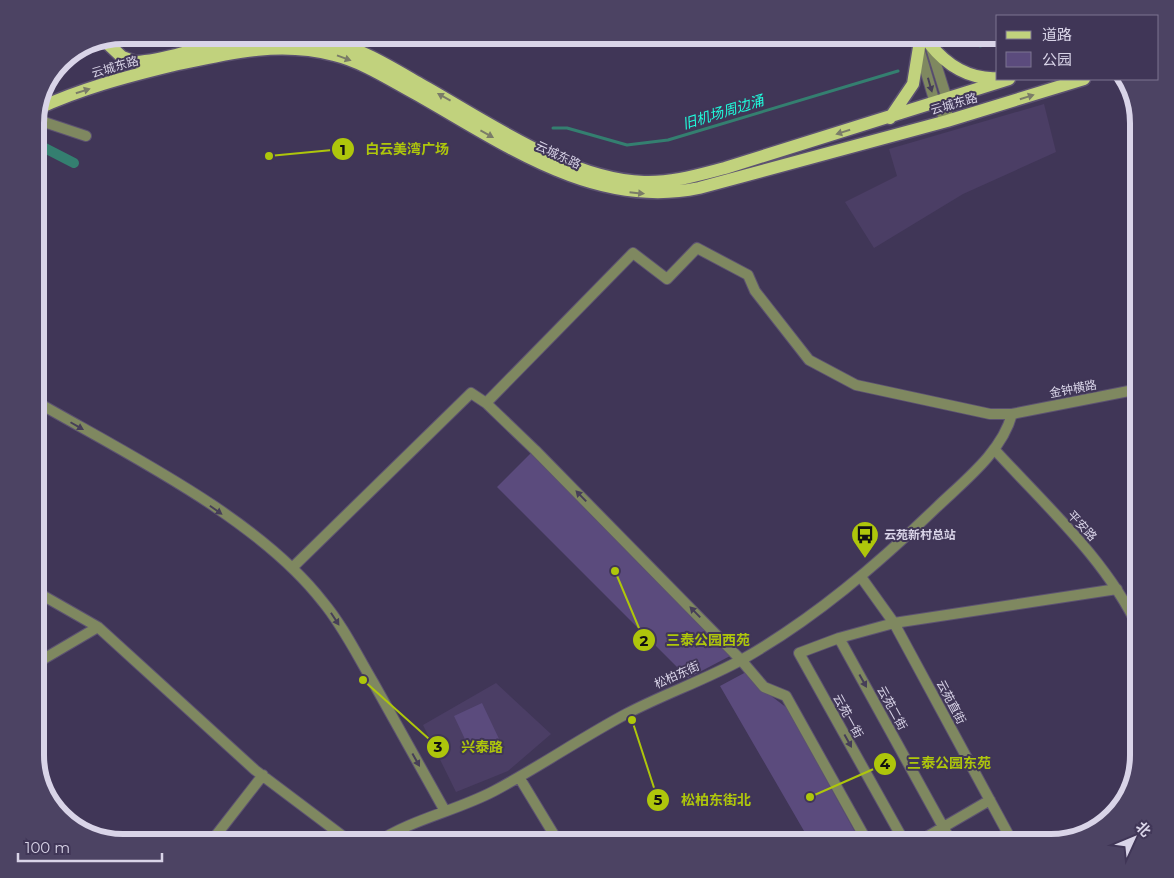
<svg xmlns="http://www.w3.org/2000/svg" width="1174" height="878" viewBox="0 0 1174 878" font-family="Montserrat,'Noto Sans SC',sans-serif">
  <rect width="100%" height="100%" fill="#403657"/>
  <!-- built -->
  <path fill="#4b3e65" d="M1044 104 1056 152 963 194 874 248 845 202 897 176 889 149Z
    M496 683 551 734 508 771 456 792 423 725Z"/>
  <!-- green -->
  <path fill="#5b4b7d" d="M531 453 732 655 688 678 497 487Z
    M748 671 762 689 787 708 861 843H811L720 686Z
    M482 703 500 741 472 754 454 716Z"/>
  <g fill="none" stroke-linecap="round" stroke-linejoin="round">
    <!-- stream -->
    <path stroke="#347f70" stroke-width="3" d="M980 46 998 41
      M553 128H567L627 145 668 140 898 71"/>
    <!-- canal -->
    <path stroke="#347f70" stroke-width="10" d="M35 143 74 163"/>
    <defs>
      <path id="minor" d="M915 35 935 103 947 121
        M927 35 947 99V121
        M35 119 86 136
        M35 401C127 454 258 518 323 602 343 626 357 655 373 682 397 725 421 768 445 811
        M486 403 633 253 667 279 697 248 748 275 755 291 809 360 856 385 990 414H1012L1139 389
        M994 449C1045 505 1106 559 1139 629
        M292 568 471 393 486 403 535 450 741 660 764 687 786 696 868 843
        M861 577 894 623 1013 843
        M35 591 98 627 255 770 352 843
        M839 638 952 843
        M35 664 98 627
        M519 777 559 843
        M210 843 263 775
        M376 843C412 819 456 811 494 791 539 767 581 738 626 714 664 694 705 680 743 659 815 618 878 564 937 507 964 481 1002 452 1012 414
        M905 843 799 653 839 638 894 623 1117 589
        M916 843 990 800"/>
      <path id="major" d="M106 42 122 57 136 62C158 61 178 54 199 49 242 38 287 33 331 42 362 49 392 68 420 84 485 120 567 179 644 182 672 183 698 175 725 168L1009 79
        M930 44C946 65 970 80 998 78
        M37 109C80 89 125 77 170 66 225 54 278 40 334 55 363 62 390 80 416 94 503 143 594 210 699 188L947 121 1084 79
        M890 118 913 84 919 47"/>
    </defs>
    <!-- minor casing -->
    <use href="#minor" stroke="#5c5271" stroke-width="12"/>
    <!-- major casing -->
    <use href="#major" stroke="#5c5271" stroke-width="15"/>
    <!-- minor -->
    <use href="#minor" stroke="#7f8860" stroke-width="10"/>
    <!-- major -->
    <use href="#major" stroke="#c1d27d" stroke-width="12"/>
  </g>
  <!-- one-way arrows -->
  <defs><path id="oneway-solid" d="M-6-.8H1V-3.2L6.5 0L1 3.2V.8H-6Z" transform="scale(1.25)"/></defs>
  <g fill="#7a7c68">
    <use href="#oneway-solid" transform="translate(344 58) rotate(20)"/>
    <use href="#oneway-solid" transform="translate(83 91) rotate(-17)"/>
    <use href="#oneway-solid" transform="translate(444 97) rotate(-151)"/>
    <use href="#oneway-solid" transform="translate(1027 97) rotate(-17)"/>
    <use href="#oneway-solid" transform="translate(843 132) rotate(163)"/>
    <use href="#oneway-solid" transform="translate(487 134) rotate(29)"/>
    <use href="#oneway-solid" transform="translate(637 193) rotate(6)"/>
  </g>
  <g fill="#463e58">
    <use href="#oneway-solid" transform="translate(930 85) rotate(74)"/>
    <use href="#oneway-solid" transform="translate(77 426) rotate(30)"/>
    <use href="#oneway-solid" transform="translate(581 496) rotate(-134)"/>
    <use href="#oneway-solid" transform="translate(216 510) rotate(35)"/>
    <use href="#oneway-solid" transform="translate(695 612) rotate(-134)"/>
    <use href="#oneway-solid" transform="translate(335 619) rotate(57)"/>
    <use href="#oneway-solid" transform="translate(863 681) rotate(61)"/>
    <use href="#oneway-solid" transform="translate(848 741) rotate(61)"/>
    <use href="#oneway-solid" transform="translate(416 760) rotate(61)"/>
  </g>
  <!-- icons -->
  <defs>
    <symbol id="bus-pin" viewBox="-11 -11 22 30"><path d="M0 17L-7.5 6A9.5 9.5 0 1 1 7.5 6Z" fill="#aec60b" stroke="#403657"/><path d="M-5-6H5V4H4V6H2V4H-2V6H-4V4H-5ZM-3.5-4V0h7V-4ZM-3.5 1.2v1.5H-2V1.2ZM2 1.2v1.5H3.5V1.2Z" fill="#111"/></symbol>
  </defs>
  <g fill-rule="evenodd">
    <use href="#bus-pin" x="849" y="519" width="32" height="43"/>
  </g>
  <g text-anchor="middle" stroke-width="4" stroke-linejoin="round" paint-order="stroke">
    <!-- street labels -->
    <g font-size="12" fill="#d9d4e8" stroke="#403657">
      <text transform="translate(115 67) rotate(-16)" y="4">云城东路</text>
      <text transform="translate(954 104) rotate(-16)" y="4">云城东路</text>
      <text transform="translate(558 155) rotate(25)" y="4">云城东路</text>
      <text transform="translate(1073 389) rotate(-11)" y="4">金钟横路</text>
      <text transform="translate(1082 526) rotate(47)" y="4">平安路</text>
      <text transform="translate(677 675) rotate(-24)" y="4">松柏东街</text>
      <text transform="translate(951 702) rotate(62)" y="4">云苑直街</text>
      <text transform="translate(892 708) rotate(61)" y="4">云苑二街</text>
      <text transform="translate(848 716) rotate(61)" y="4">云苑一街</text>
    </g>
    <!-- poi labels -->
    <g font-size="12" font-weight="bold" fill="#d9d4e8" stroke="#403657" text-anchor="start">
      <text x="884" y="539">云苑新村总站</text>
    </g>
    <!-- water labels -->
    <g font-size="14" font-style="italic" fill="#1ffddc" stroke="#403657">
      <text transform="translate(723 112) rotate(-17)" y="5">旧机场周边涌</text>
    </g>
  </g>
  <!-- crop -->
  <path d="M0 0H1174V878H0ZM123 44H1051A79 79 0 0 1 1130 123V755A79 79 0 0 1 1051 834H123A79 79 0 0 1 44 755V123A79 79 0 0 1 123 44Z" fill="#4c4363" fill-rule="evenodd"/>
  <path fill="none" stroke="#d9d4e8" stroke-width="6" d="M123 44H1051A79 79 0 0 1 1130 123V755A79 79 0 0 1 1051 834H123A79 79 0 0 1 44 755V123A79 79 0 0 1 123 44Z"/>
  <!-- callouts -->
  <path fill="none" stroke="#aec60b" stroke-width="2" d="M269 156L343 149M615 571L644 640M363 680L438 747M810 797L885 764M632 720L658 800"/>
  <g fill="#aec60b" stroke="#403657" stroke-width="2">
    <circle cx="269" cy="156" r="5"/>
    <circle cx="615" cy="571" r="5"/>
    <circle cx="363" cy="680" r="5"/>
    <circle cx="810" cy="797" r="5"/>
    <circle cx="632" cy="720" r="5"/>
    <circle cx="343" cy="149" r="12"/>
    <circle cx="644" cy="640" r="12"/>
    <circle cx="438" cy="747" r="12"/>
    <circle cx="885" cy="764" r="12"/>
    <circle cx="658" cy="800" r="12"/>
  </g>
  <g font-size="15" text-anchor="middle" font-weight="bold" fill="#111">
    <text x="343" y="155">1</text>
    <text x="644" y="646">2</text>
    <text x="438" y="752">3</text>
    <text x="885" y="769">4</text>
    <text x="658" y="805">5</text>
  </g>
  <g font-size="14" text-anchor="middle" font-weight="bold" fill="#aec60b" stroke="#403657" stroke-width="4" stroke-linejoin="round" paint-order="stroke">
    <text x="407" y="154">白云美湾广场</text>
    <text x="708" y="645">三泰公园西苑</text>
    <text x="482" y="752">兴泰路</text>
    <text x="949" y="768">三泰公园东苑</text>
    <text x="716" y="805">松柏东街北</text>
  </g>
  <!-- legend -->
  <rect x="996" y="15" width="162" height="65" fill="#403657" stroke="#7d7591"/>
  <rect x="1006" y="31" width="25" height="8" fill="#c1d27d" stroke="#7d7591"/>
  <text x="1042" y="40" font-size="15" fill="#d9d4e8">道路</text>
  <rect x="1006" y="52" width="25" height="15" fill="#5b4b7d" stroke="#7d7591"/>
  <text x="1042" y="65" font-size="15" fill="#d9d4e8">公园</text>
  <!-- north arrow -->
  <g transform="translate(1134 838) rotate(46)" stroke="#403657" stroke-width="4" paint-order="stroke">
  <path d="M0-4L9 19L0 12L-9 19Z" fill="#d9d4e8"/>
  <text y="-8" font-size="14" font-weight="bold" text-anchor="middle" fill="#d9d4e8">北</text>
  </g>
  <!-- scale -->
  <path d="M18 853v8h144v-8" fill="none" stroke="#d9d4e8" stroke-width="2.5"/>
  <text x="25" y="853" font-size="15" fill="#d9d4e8" stroke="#403657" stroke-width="4" paint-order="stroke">100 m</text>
</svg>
